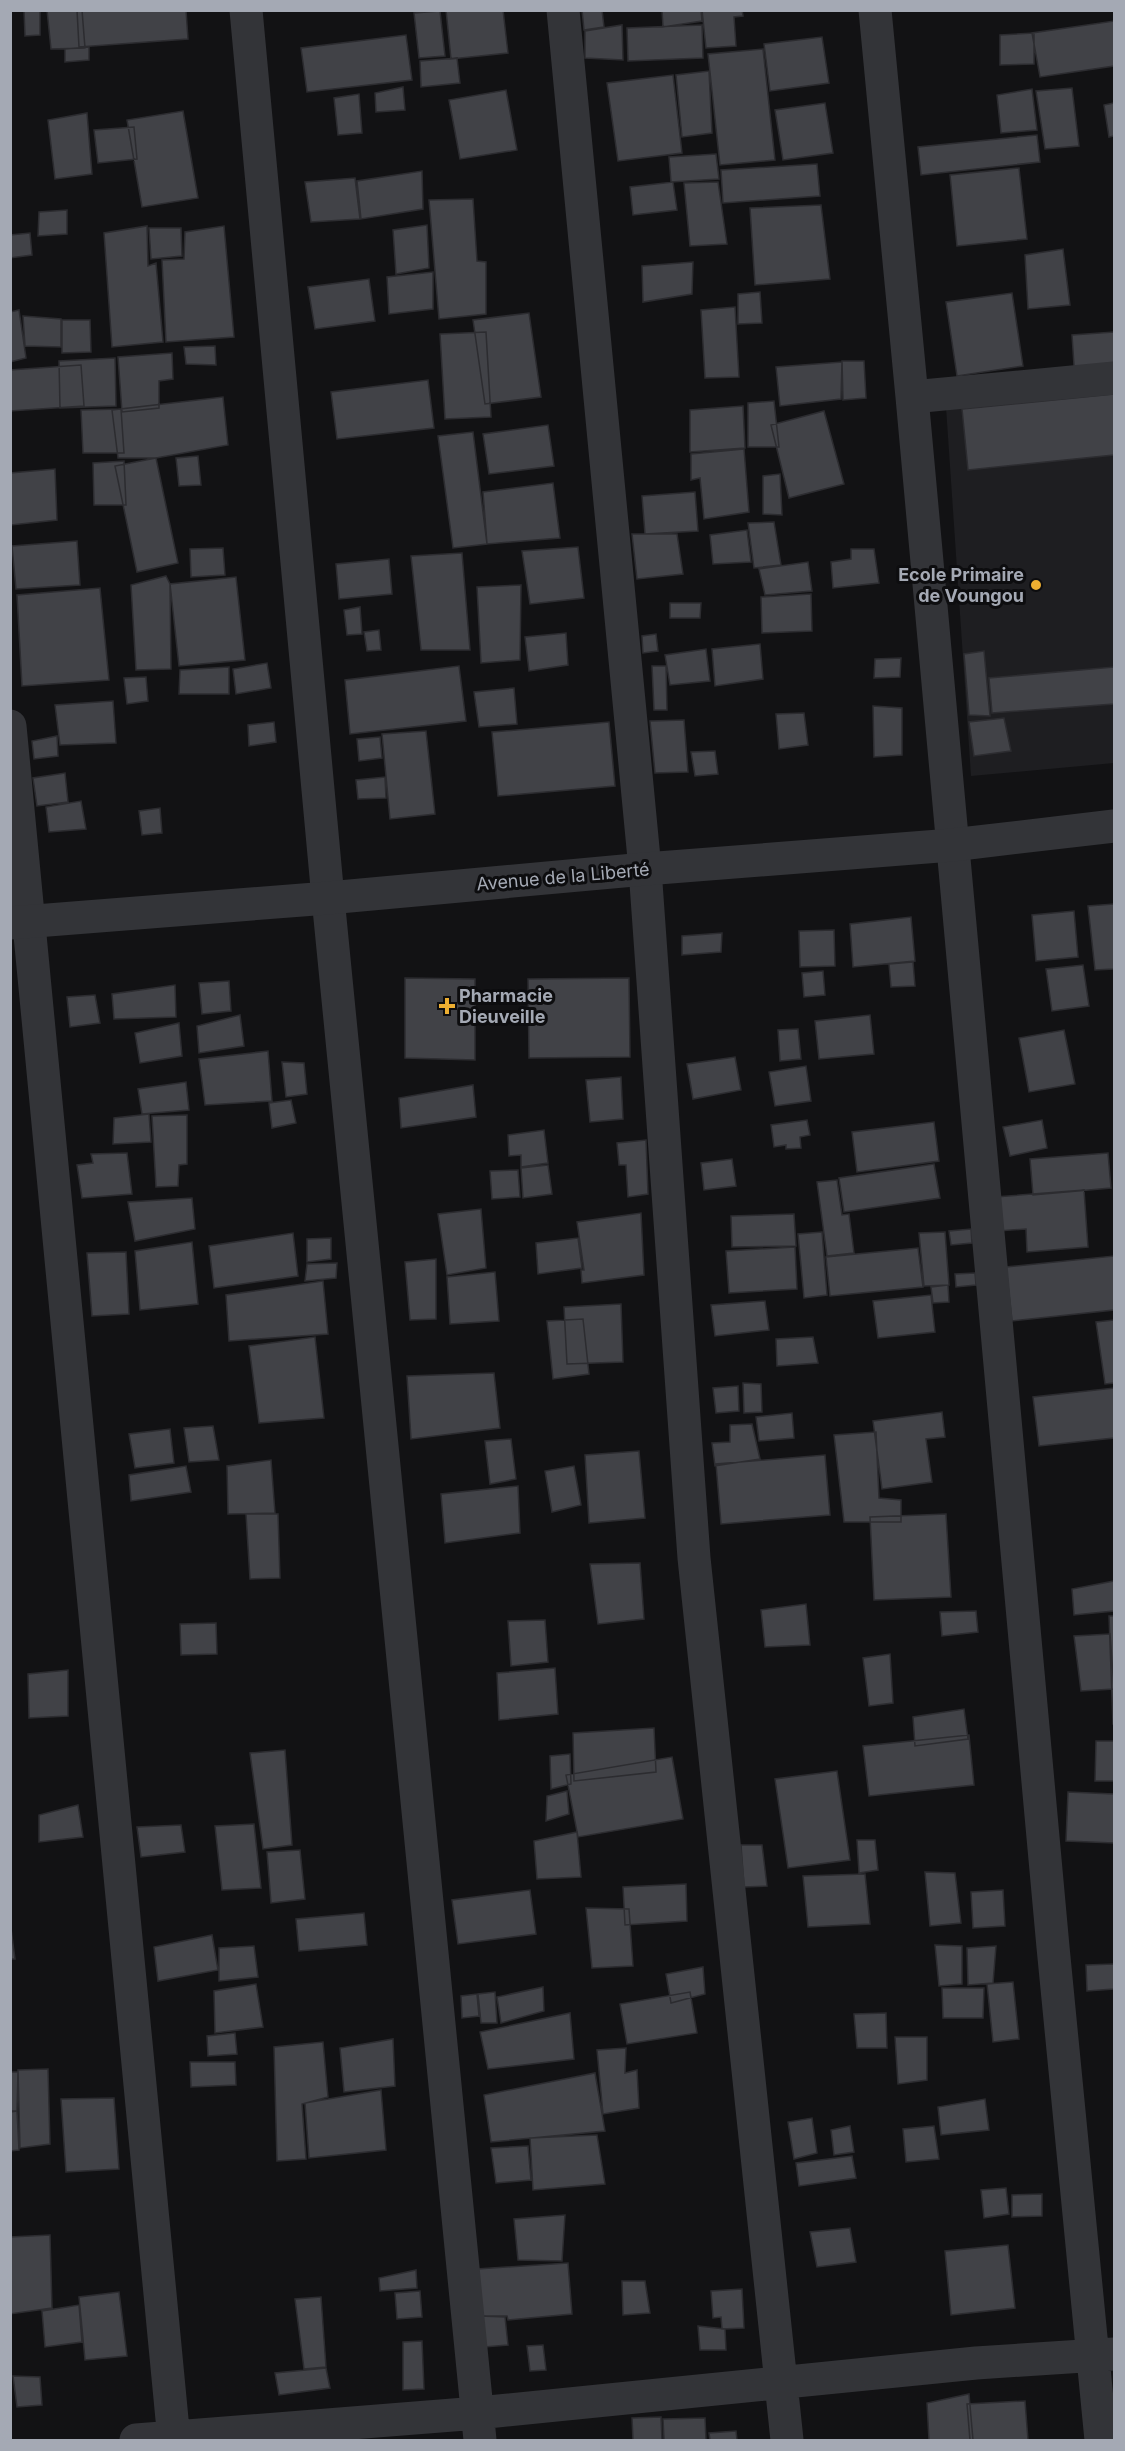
<svg xmlns="http://www.w3.org/2000/svg" width="1125" height="2451" viewBox="0 0 1125 2451" font-family="Inter,sans-serif">
  <rect width="100%" height="100%" fill="#121214"/>
  <!-- built -->
  <path fill="#1e1e21" d="M1114 394V763L971 776 946 407Z"/>
  <!-- building -->
  <path fill="#414247" stroke="#2c2c30" stroke-width="1.5" d="M24 10H40V35L25 36Z
    M47 10H82L85 48 51 49Z
    M77 10H186L188 39 79 47Z
    M446 10H503L508 53 451 59Z
    M582 10H602L604 27 584 30Z
    M662 10H701L702 21 663 27Z
    M702 10H742L743 16 734 17 736 46 706 48Z
    M440 11 445 56 419 58 414 13Z
    M1114 21V66L1040 77 1032 33Z
    M622 25 623 60 585 58V31Z
    M702 25 703 58 628 61 627 28Z
    M1034 33V64L1000 65V35Z
    M406 35 412 80 307 92 301 48Z
    M822 37 829 83 770 91 764 44Z
    M89 47V60L65 62V49Z
    M763 49 775 160 720 165 708 54Z
    M457 58 460 83 421 87 420 61Z
    M709 71 712 133 682 137 676 75Z
    M673 75 682 153 618 161 607 83Z
    M403 87 405 110 376 112 375 93Z
    M1072 88 1079 146 1045 149 1036 91Z
    M1032 89 1037 130 1001 133 997 95Z
    M506 90 517 150 460 159 449 100Z
    M359 94 362 133 338 135 334 98Z
    M825 103 833 153 783 160 775 110Z
    M1114 103V136L1109 137 1104 105Z
    M183 111 198 198 142 207 127 120Z
    M87 113 92 174 55 179 48 120Z
    M134 127 137 159 98 163 94 130Z
    M1037 135 1040 162 921 175 918 147Z
    M716 154 719 179 671 182 669 157Z
    M817 164 820 196 723 203 721 170Z
    M1019 168 1027 239 957 246 950 175Z
    M422 171 423 209 361 219 357 181Z
    M355 178 360 219 311 222 305 182Z
    M673 182 677 210 633 215 630 187Z
    M718 182 727 244 690 246 684 183Z
    M473 199 477 261 486 262V314L439 319 429 200Z
    M821 205 830 279 755 285 750 208Z
    M67 210V234L38 236 39 212Z
    M427 225 429 268 396 274 393 230Z
    M147 226 148 266 156 263 163 342 112 347 104 233Z
    M224 226 234 337 166 342 162 260 184 259 185 232Z
    M149 228H181L182 256 151 259Z
    M30 233 32 255 10 258V235Z
    M1063 249 1070 305 1028 309 1025 255Z
    M693 262 692 294 643 302 642 266Z
    M433 272V309L389 314 387 277Z
    M369 279 375 321 315 329 308 287Z
    M760 292 762 323 738 324V294Z
    M1012 293 1023 366 957 376 946 302Z
    M735 307 739 377 705 378 701 310Z
    M19 310 26 358 10 362V312Z
    M529 313 541 397 485 404 473 320Z
    M23 316 61 319V347L25 346Z
    M62 320H90L91 352 62 353Z
    M486 332 491 417 445 419 440 334Z
    M1114 332V377L1075 381 1072 335Z
    M215 346 216 365 186 364 184 347Z
    M172 353 173 379 159 381V408L122 412 118 357Z
    M115 358 116 406 60 408 59 361Z
    M842 361H864L866 398 843 400Z
    M842 362 841 399 780 406 776 367Z
    M81 365 84 406 10 411V370Z
    M428 380 434 428 337 439 331 392Z
    M1114 394V455L968 470 962 409Z
    M223 397 228 445 156 458H118L112 410Z
    M774 401 779 447H748V403Z
    M743 406 745 448 690 452V410Z
    M121 409 124 453H83L81 410Z
    M824 411 844 484 789 498 771 425Z
    M548 425 554 466 489 474 483 434Z
    M473 432 487 544 453 548 438 436Z
    M744 449 749 512 704 519 700 478 691 480V454Z
    M198 456 201 485 179 486 176 458Z
    M156 458 178 563 137 572 115 466Z
    M124 461 126 505H94L93 463Z
    M55 469 57 520 11 525 10 473Z
    M780 474 782 515 763 514V476Z
    M553 483 560 538 487 544 483 492Z
    M695 492 698 531 645 534 642 496Z
    M774 522 781 565 754 568 748 523Z
    M747 530 751 562 713 564 710 535Z
    M632 534H677L683 574 637 579Z
    M77 541 80 585 16 589 12 546Z
    M578 547 584 598 530 604 522 551Z
    M223 548 225 575 191 577 190 549Z
    M851 549H874L879 583 833 588 831 562 851 559Z
    M462 553 470 650H421L411 556Z
    M389 559 392 594 339 599 336 564Z
    M808 562 812 591 765 595 759 569Z
    M166 576 170 584 171 669 136 670 131 585Z
    M236 577 245 660 179 666 170 584Z
    M521 585 520 660 481 663 477 587Z
    M100 588 109 680 22 686 17 595Z
    M811 594 812 631 762 633 761 597Z
    M670 603H701L700 618H670Z
    M360 607 362 634 347 635 344 610Z
    M379 630 381 650 367 651 364 632Z
    M566 633 568 665 529 671 525 637Z
    M656 634 658 651 643 653 642 636Z
    M760 644 763 679 715 686 712 649Z
    M706 649 710 681 670 685 665 655Z
    M984 651 990 716 969 715 964 654Z
    M901 658 900 677 874 678 875 659Z
    M267 663 271 688 236 694 233 669Z
    M459 666 466 721 350 734 345 680Z
    M652 666H666L667 710H654Z
    M229 667V694H179L180 670Z
    M1114 667V704L992 713 989 678Z
    M146 677 148 701 127 704 124 678Z
    M514 688 517 724 479 727 474 692Z
    M113 701 116 743 60 745 55 705Z
    M873 706 902 708V755L874 757Z
    M804 713 808 745 779 749 776 714Z
    M1004 718 1011 751 974 756 969 722Z
    M684 720 688 772 655 773 650 721Z
    M274 722 276 742 249 746 248 725Z
    M609 722 615 786 498 796 492 732Z
    M426 731 435 814 390 819 382 734Z
    M57 736 58 756 34 759 32 741Z
    M380 737 382 758 359 761 357 739Z
    M715 751 718 774 695 776 691 752Z
    M65 773 68 802 37 806 33 778Z
    M385 777 386 798 358 799 356 780Z
    M81 801 86 829 49 832 46 807Z
    M160 808 162 833 142 835 139 811Z
    M1114 904V969L1095 970 1088 906Z
    M1074 911 1078 957 1036 961 1032 915Z
    M911 917 915 961 853 967 850 924Z
    M834 930 835 966 800 967 799 931Z
    M722 933 721 952 682 955V936Z
    M913 962 915 986 891 987 889 964Z
    M1083 965 1089 1006 1052 1011 1046 969Z
    M823 971 825 995 804 997 802 973Z
    M405 978 475 979V1060L405 1058Z
    M629 978 630 1057 529 1058 528 979Z
    M229 981 231 1011 202 1014 199 983Z
    M175 985 176 1017 114 1019 112 994Z
    M95 995 100 1023 70 1027 67 997Z
    M240 1015 244 1046 199 1053 197 1026Z
    M870 1015 874 1054 819 1059 815 1021Z
    M179 1023 182 1056 140 1063 135 1033Z
    M798 1029 801 1059 780 1061 778 1030Z
    M1064 1030 1075 1084 1029 1092 1019 1038Z
    M268 1051 272 1101 205 1105 199 1059Z
    M735 1057 741 1090 693 1099 687 1064Z
    M282 1062 304 1063 307 1094 286 1097Z
    M806 1066 811 1101 775 1106 769 1072Z
    M621 1077 623 1119 590 1122 586 1080Z
    M186 1082 189 1110 142 1114 138 1089Z
    M473 1085 476 1117 401 1128 399 1098Z
    M291 1100 296 1123 272 1128 269 1103Z
    M149 1114 151 1142 113 1144 114 1118Z
    M187 1115V1164L179 1165 178 1186 156 1187 152 1116Z
    M807 1120 810 1135 800 1137 801 1148 786 1149V1145L774 1147 771 1125Z
    M1042 1120 1047 1148 1010 1156 1003 1127Z
    M934 1122 939 1161 857 1172 852 1132Z
    M544 1130 548 1163 521 1167V1155L509 1156 508 1135Z
    M646 1140 648 1194 628 1197 626 1165H619L617 1143Z
    M127 1153 132 1194 82 1198 77 1165 93 1163 91 1154Z
    M1108 1153 1111 1188 1033 1195 1030 1159Z
    M732 1159 736 1186 704 1190 701 1163Z
    M934 1164 940 1198 844 1212 839 1178Z
    M548 1165 552 1194 523 1198 521 1168Z
    M518 1170 520 1197 492 1199 490 1171Z
    M837 1180 842 1215 849 1214 854 1253 827 1256 817 1182Z
    M1084 1190 1088 1247 1027 1252 1026 1229 998 1231 995 1197Z
    M192 1198 195 1229 135 1241 128 1202Z
    M481 1209 486 1268 447 1275 438 1214Z
    M641 1213 644 1275 582 1283 581 1270H584L577 1222Z
    M794 1214 796 1246 732 1247 731 1216Z
    M971 1229 972 1243 951 1245 949 1231Z
    M822 1232 827 1295 804 1298 798 1234Z
    M945 1232 949 1285 924 1286 919 1233Z
    M293 1233 298 1276 214 1288 209 1246Z
    M331 1238V1259L307 1262V1239Z
    M578 1238 582 1268 538 1274 536 1243Z
    M192 1242 198 1304 140 1310 135 1251Z
    M795 1247 797 1289 729 1293 726 1251Z
    M918 1248 923 1287 830 1296 826 1257Z
    M126 1252 129 1314 92 1316 87 1253Z
    M1114 1256V1310L1012 1321 1006 1267Z
    M436 1259V1319L410 1320 405 1262Z
    M337 1263 336 1278 305 1281 307 1264Z
    M495 1272 499 1321 450 1324 447 1277Z
    M975 1273 976 1285 956 1287 955 1274Z
    M323 1281 328 1334 229 1341 226 1295Z
    M948 1285 949 1302 933 1303 931 1287Z
    M931 1295 935 1332 878 1338 873 1301Z
    M765 1301 769 1330 715 1336 711 1305Z
    M621 1304 623 1362 567 1364 564 1307Z
    M583 1319 589 1374 553 1379 547 1321Z
    M1114 1320V1383L1105 1384 1096 1322Z
    M315 1337 324 1418 259 1423 249 1346Z
    M813 1337 818 1363 777 1366 776 1339Z
    M494 1373 500 1428 411 1439 407 1376Z
    M743 1383 761 1384 762 1412 744 1413Z
    M738 1386 739 1411 716 1413 713 1388Z
    M1114 1388V1438L1039 1446 1033 1397Z
    M942 1412 945 1437 926 1439 932 1482 882 1489 873 1421Z
    M792 1413 794 1438 759 1441 756 1417Z
    M752 1424 760 1459 715 1466 712 1443 730 1442V1425Z
    M213 1426 219 1460 189 1462 184 1428Z
    M170 1429 174 1463 135 1468 129 1434Z
    M876 1432 879 1498 901 1500V1522H844L834 1435Z
    M511 1439 516 1479 490 1484 485 1441Z
    M639 1451 645 1518 589 1523 585 1455Z
    M825 1455 830 1515 721 1524 716 1464Z
    M271 1460 275 1513 228 1514 227 1466Z
    M186 1466 191 1492 131 1501 129 1475Z
    M574 1466 581 1505 552 1512 545 1471Z
    M518 1486 520 1533 445 1543 441 1494Z
    M246 1514H278L280 1578 250 1579Z
    M946 1514 951 1597 874 1600 870 1517Z
    M640 1563 644 1619 598 1624 590 1564Z
    M1114 1581V1611L1074 1615 1072 1589Z
    M806 1604 810 1645 765 1647 761 1610Z
    M976 1611 978 1632 942 1636 940 1612Z
    M1109 1616H1114V1724H1113Z
    M545 1620 548 1662 511 1666 508 1621Z
    M216 1623 217 1654 181 1655 180 1624Z
    M1110 1634 1114 1689 1081 1691 1074 1636Z
    M890 1654 893 1703 869 1706 863 1658Z
    M555 1668 558 1714 499 1720 497 1673Z
    M68 1670V1716L29 1718 28 1674Z
    M964 1709 968 1739 915 1746 913 1717Z
    M654 1728 656 1772 574 1781 573 1733Z
    M969 1735 974 1785 869 1796 863 1746Z
    M1096 1741H1114V1781H1095Z
    M285 1750 292 1845 263 1849 250 1753Z
    M570 1754 571 1784 551 1789 550 1756Z
    M672 1757 683 1819 578 1837 566 1775Z
    M837 1771 850 1860 788 1868 775 1779Z
    M567 1791 569 1814 546 1821 547 1796Z
    M1068 1792 1114 1794V1843L1066 1841Z
    M78 1805 83 1837 39 1842V1815Z
    M254 1824 261 1888 222 1890 215 1826Z
    M181 1825 185 1852 141 1857 137 1827Z
    M577 1832 581 1877 537 1879 534 1841Z
    M857 1840H875L878 1870 859 1873Z
    M741 1845H762L767 1886 744 1887Z
    M300 1850 305 1899 271 1903 267 1852Z
    M925 1872 955 1873 961 1923 930 1926Z
    M865 1874 870 1924 808 1927 803 1876Z
    M686 1884 687 1921 625 1925 623 1887Z
    M530 1890 536 1934 458 1944 452 1900Z
    M1003 1890 1005 1926 973 1928 971 1892Z
    M586 1908 629 1909 633 1966 592 1968Z
    M364 1913 367 1945 299 1951 296 1919Z
    M10 1921 15 1959H10Z
    M212 1935 218 1970 158 1981 154 1947Z
    M935 1945 962 1946V1984L939 1986Z
    M254 1946 258 1977 219 1981V1948Z
    M996 1946 993 1983 968 1985 967 1948Z
    M1114 1964V1989L1087 1991 1086 1965Z
    M703 1967 705 1994 671 2003 666 1974Z
    M1013 1982 1019 2039 993 2042 987 1984Z
    M256 1984 263 2027 215 2033 214 1991Z
    M543 1987 544 2011 501 2023 497 1997Z
    M942 1988H984L983 2018H943Z
    M495 1992 497 2023H481L478 1994Z
    M690 1992 697 2033 627 2044 620 2004Z
    M477 1994 479 2016 462 2018 461 1996Z
    M570 2013 574 2059 488 2069 480 2032Z
    M886 2013 887 2048H857L854 2014Z
    M235 2033 237 2054 208 2056 207 2036Z
    M895 2037H927V2080L898 2084Z
    M393 2039 395 2086 344 2092 340 2048Z
    M323 2042 328 2097 302 2104 306 2159 277 2161 274 2047Z
    M626 2048 625 2073 637 2070 639 2108 603 2114 597 2050Z
    M190 2062H235L236 2085 191 2087Z
    M48 2069 50 2144 20 2148 18 2070Z
    M10 2072H18L17 2111H10Z
    M595 2073 605 2131 491 2142 484 2095Z
    M381 2090 386 2150 309 2158 305 2103Z
    M114 2098 119 2169 66 2172 61 2099Z
    M985 2099 989 2130 941 2135 938 2107Z
    M17 2111 19 2150 10 2151V2112Z
    M812 2118 817 2153 794 2159 788 2122Z
    M850 2126 854 2152 834 2155 831 2130Z
    M934 2126 939 2159 906 2162 903 2129Z
    M597 2135 605 2184 533 2190 530 2138Z
    M528 2146 531 2180 496 2183 491 2148Z
    M852 2156 856 2178 799 2186 796 2163Z
    M1006 2188 1009 2214 984 2218 981 2190Z
    M1042 2194V2216L1012 2217V2195Z
    M565 2215 562 2261 518 2260 514 2219Z
    M850 2228 856 2262 817 2267 810 2232Z
    M50 2235 52 2308 10 2314V2237Z
    M1008 2245 1015 2308 951 2315 945 2251Z
    M568 2263 572 2314 508 2320 507 2316H482L477 2269Z
    M416 2270 417 2288 380 2291 379 2278Z
    M622 2281H645L650 2313 623 2315Z
    M742 2289 744 2328 722 2329 721 2317 713 2318 711 2291Z
    M420 2291 422 2317 397 2319 395 2293Z
    M119 2292 127 2356 85 2360 79 2297Z
    M321 2297 326 2367 304 2369 295 2299Z
    M79 2305 82 2342 45 2347 42 2311Z
    M480 2316 505 2317 508 2345 484 2347Z
    M698 2326 725 2329 726 2350H700Z
    M422 2341 424 2389 403 2390V2342Z
    M543 2345 546 2370 530 2371 527 2346Z
    M326 2368 330 2388 279 2395 275 2373Z
    M13 2376 40 2377 42 2405 17 2407Z
    M969 2394 973 2440H929L927 2403Z
    M1025 2401 1028 2440H970L967 2404Z
    M661 2417 662 2440H633L632 2418Z
    M705 2418 706 2440H664L663 2419Z
    M736 2431 737 2440H710L709 2433Z"/>
  <g fill="none" stroke-linecap="round" stroke-linejoin="round">
    <!-- minor -->
    <path stroke="#333438" stroke-width="33" d="M246 10 328 898 480 2440
      M563 10 645 869 694 1558 787 2440
      M875 10 912 397 1053 1947 1101 2440
      M912 397 1114 378
      M10 726 174 2440
      M136 2440 478 2413 976 2363 1114 2354"/>
    <!-- tertiary -->
    <path stroke="#333438" stroke-width="33" d="M10 923 328 898 645 869 952 845 1114 826"/>
  </g>
  <!-- markers -->
  <g fill="#edae31" stroke="#0d0d0f" stroke-width="2">
    <circle cx="1036" cy="585" r="6"/>
    <path d="M444 997h6v6h6v6h-6v6h-6v-6h-6v-6h6z"/>
  </g>
  <g text-anchor="middle" stroke-width="6" stroke-linejoin="round" paint-order="stroke">
    <!-- poi labels -->
    <g font-size="18" font-weight="bold" fill="#a4a9b4" stroke="#0d0d0f" text-anchor="end">
      <text x="1024" y="581">Ecole Primaire<tspan x="1024" dy="21">de Voungou</tspan></text>
      <text x="459" y="1002" text-anchor="start">Pharmacie<tspan x="459" dy="21">Dieuveille</tspan></text>
    </g>
    <!-- street labels -->
    <g font-size="18" fill="#a4a9b4" stroke="#0d0d0f">
      <text transform="translate(563 877) rotate(-5)" y="6">Avenue de la Liberté</text>
    </g>
  </g>
  <!-- border -->
  <rect width="1125" height="2451" fill="none" stroke="#a4a9b4" stroke-width="24"/>
</svg>
